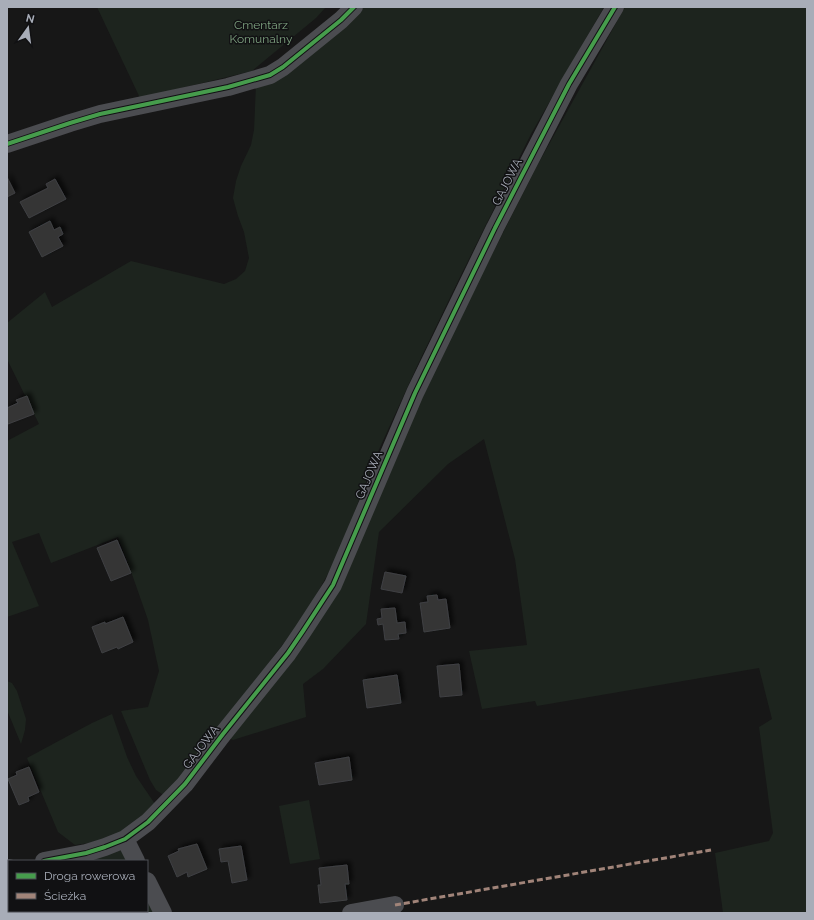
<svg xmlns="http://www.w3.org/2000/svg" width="814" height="920" viewBox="0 0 814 920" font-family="Raleway,sans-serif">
  <defs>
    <filter id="shadow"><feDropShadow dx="3.5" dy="-3.5" stdDeviation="2" flood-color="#0009"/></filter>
  </defs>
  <rect width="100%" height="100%" fill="#171717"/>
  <!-- green -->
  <path fill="#1d241e" d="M97 7H326L316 18 252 71 140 98Z
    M362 7H604L531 134 459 279 419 362 376 456 341 547 329 572 305 615 287 639 167 794H162L156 790 150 780 121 711 148 707 159 671 148 620 133 577 118 537 51 563 39 533 12 542 39 606 7 617V441L39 424 7 359V323L45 292 52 307 131 261 224 284 236 279 245 271 249 258 244 232 238 216 233 198 236 181 241 166 251 145 254 130 256 85Z
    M625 7H807V913H723L715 853 769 841 773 833 759 727 772 719 759 668 537 706 535 701 482 709 469 651 527 645 515 559 484 439 448 464 379 532 366 624 323 669 303 684 306 717 233 740 229 738 299 652 477 284 537 166Z
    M7 681 12 683 17 691 26 719 25 730 21 744 7 710Z
    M112 714 127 757 136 776 155 804C142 817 126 830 109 838 99 842 86 843 75 845L58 832 27 758 92 723Z
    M309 800 320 859 290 864 279 806Z
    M117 851H125L131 861H88Z
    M147 892 158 913H96V911H147Z"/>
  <!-- building -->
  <path fill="#353536" stroke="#3f4043" filter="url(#shadow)" d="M7 177 15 193 7 197Z
    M55 179 66 199 29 218 20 202 48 188 46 184Z
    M50 221 54 230 60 227 63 234 58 237 63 246 42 257 29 232Z
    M27 396 34 414 8 424 7 421V408L18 403 16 400Z
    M117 540 131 573 111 581 97 548Z
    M385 572 406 576 402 593 381 589Z
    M437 595 438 600 446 599 450 628 424 632 420 603 428 602 427 596Z
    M395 608 397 623 405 622 406 633 398 634 399 639 385 640 383 624 378 625 377 619 382 618 381 609Z
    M123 617 133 642 118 649 117 647 102 653 92 627 105 622V624Z
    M459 664 462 695 440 697 437 666Z
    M397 675 401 703 367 708 363 680Z
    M349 757 352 780 319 785 315 763Z
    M29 767 39 792 28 797 29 801 19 805 8 779 17 775 16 772Z
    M197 844 207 869 188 877 187 872 177 877 168 856 179 851 178 849Z
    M241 846 247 880 232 883 228 861 221 862 219 849Z
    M347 865 349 884H345L347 900 320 903 318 885H321L319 868Z
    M9 900V911H29V913H8L7 901Z
    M60 911H83L84 913H61Z"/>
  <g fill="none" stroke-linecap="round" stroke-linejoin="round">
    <!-- minor -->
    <path stroke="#4b4c50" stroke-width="18" d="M7 144 70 123 100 114 228 87 270 75 283 67 341 20 354 7
      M125 839 136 861
      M44 861 86 853 105 847 125 839 148 822 185 784 223 734 288 653 303 631 333 585 415 393 495 228 569 84 615 7
      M7 868H9
      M147 881 163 913
      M351 913 395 905"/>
    <!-- quiet -->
    <path stroke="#a18479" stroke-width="3" stroke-dasharray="6 3" stroke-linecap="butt" d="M395 905 711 850"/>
    <defs>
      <path id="cycleway" d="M7 144 70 123 100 114 228 87 270 75 283 67 341 20 354 7
        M44 861 86 853 105 847 125 839 148 822 185 784 223 734 288 653 303 631 333 585 415 393 495 228 569 84 615 7"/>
    </defs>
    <!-- cycleway casing -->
    <use href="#cycleway" stroke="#111113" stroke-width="6"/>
    <!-- cycleway -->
    <use href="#cycleway" stroke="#469c4c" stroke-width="4"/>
  </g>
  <g text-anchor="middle" stroke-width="3" stroke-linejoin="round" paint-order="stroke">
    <!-- park labels -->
    <g font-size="12" fill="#7fa381" stroke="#111113">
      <text x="261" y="29">Cmentarz<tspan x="261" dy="14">Komunalny</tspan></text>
    </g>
    <!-- street labels -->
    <g font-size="12" fill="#a8adb8" stroke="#111113">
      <text transform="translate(507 182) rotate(-63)" y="4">GAJOWA</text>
      <text transform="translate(369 475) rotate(-67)" y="4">GAJOWA</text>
      <text transform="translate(201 747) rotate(-53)" y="4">GAJOWA</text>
    </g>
  </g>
  <!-- border -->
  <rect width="814" height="920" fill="none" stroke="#a8adb8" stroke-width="16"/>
  <!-- legend -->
  <rect x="8" y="860" width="140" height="52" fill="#111113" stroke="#4d4f55"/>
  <rect x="16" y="873" width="20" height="6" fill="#469c4c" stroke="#4d4f55"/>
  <text x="44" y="880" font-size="12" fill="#a8adb8">Droga rowerowa</text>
  <rect x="16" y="893" width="20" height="6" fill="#a18479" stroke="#4d4f55"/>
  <text x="44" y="900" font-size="12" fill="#a8adb8">Ścieżka</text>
  <!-- north arrow -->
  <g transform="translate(28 28) rotate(14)" stroke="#111113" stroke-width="3" paint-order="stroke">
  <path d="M0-3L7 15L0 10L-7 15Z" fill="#a8adb8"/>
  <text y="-6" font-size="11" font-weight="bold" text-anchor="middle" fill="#a8adb8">N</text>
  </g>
</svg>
